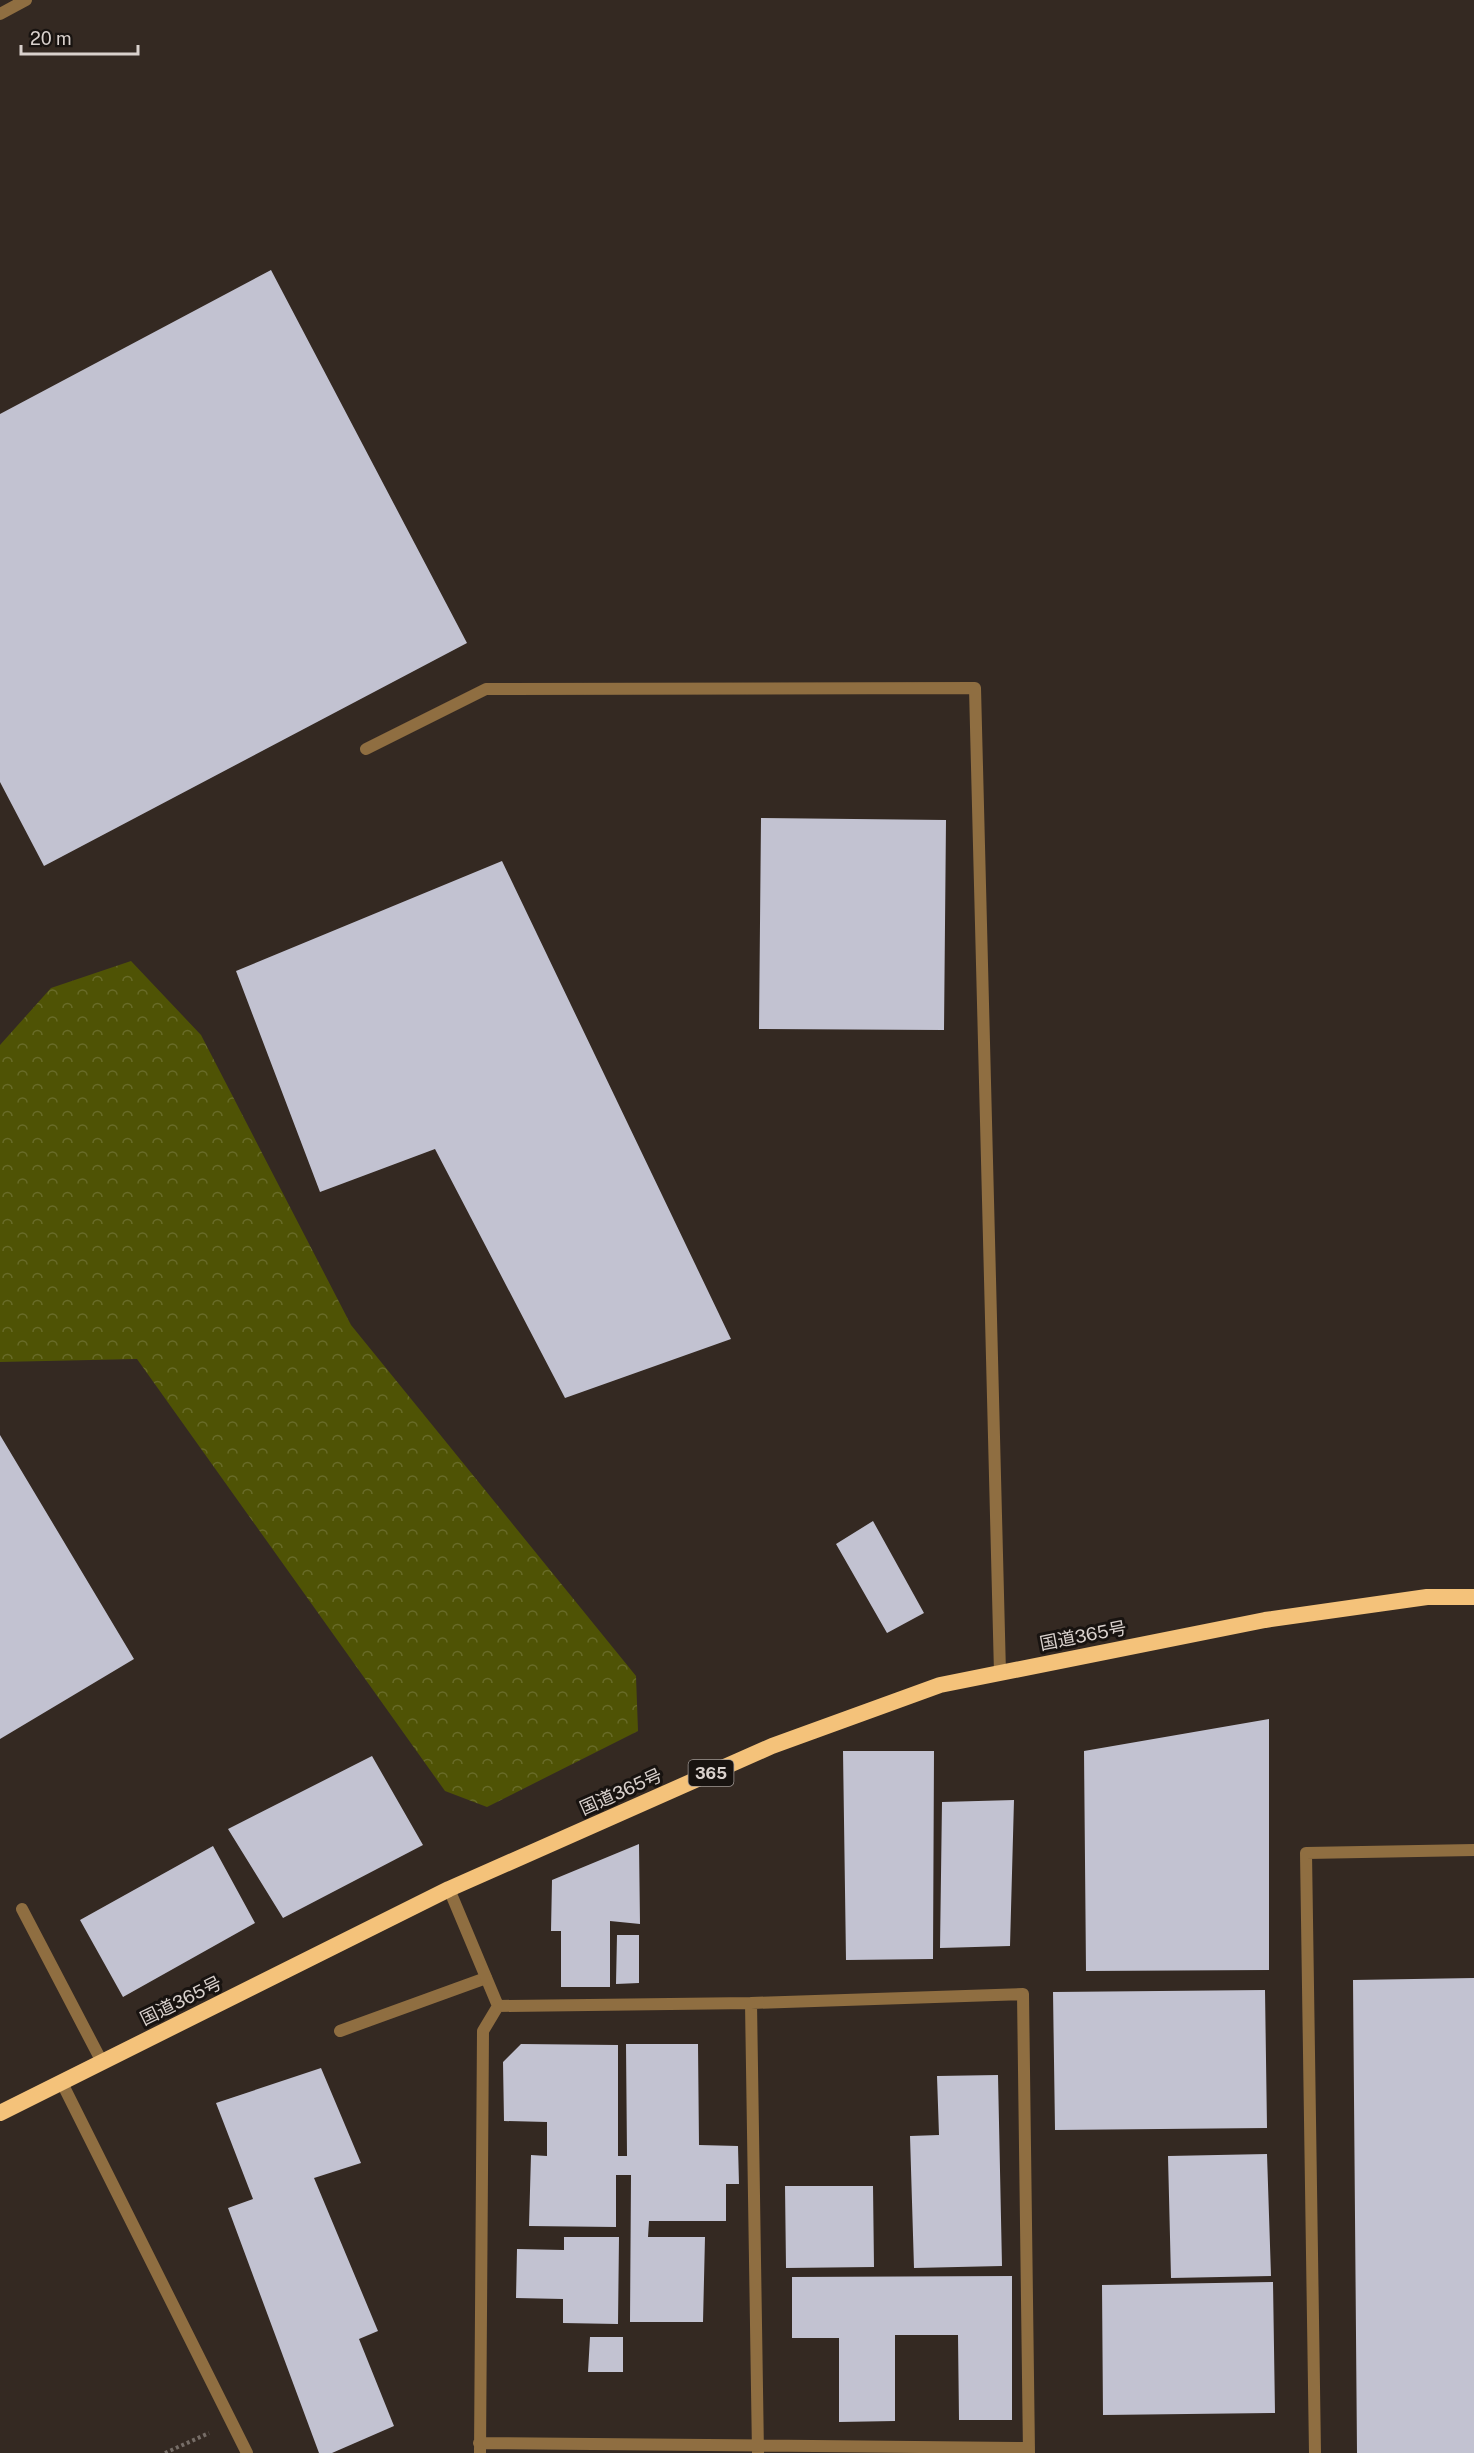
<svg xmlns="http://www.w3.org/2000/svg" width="1474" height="2453" viewBox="0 0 1474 2453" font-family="'Public Sans','Noto Sans JP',sans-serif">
  <defs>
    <pattern id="forest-crowns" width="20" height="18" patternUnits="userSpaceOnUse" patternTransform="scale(1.5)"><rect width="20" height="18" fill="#4f5305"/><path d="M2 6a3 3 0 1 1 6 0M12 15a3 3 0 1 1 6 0" fill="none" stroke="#686b28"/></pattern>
  </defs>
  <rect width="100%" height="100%" fill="#342922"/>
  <!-- forest -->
  <path fill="url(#forest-crowns)" d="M131 961 201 1035 351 1325 636 1676 638 1731 487 1807 445 1791 137 1359 0 1362V1045L51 988Z"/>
  <!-- building -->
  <path fill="#c2c2d1" d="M271 270 467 643 44 866 0 782V414Z
    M761 818 946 820 944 1030 759 1029Z
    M502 861 731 1339 565 1398 435 1149 320 1192 236 971Z
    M0 1435 134 1659 0 1739Z
    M873 1521 924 1613 887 1633 836 1544Z
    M1269 1719V1970L1086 1971 1084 1751Z
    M843 1751H934L933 1959 846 1960Z
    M372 1756 423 1845 283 1918 228 1829Z
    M1014 1800 1010 1946 940 1948 942 1802Z
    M639 1844 640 1924 610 1921V1987H561V1931H551L552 1880Z
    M213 1846 255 1923 123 1997 80 1920Z
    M617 1935H639V1983L616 1984Z
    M1474 1978V2453H1357L1353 1980Z
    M1265 1990 1267 2128 1055 2130 1053 1992Z
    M521 2044 618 2045V2156H627L626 2044H698L699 2145 738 2146 739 2184H726V2221H649L648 2237H705L703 2322H630L631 2175H616V2227L529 2226 531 2155 547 2156V2122L504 2121 503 2062Z
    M321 2068 361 2163 314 2178 378 2331 359 2339 394 2426 332 2453H319L228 2208 253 2199 216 2103Z
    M998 2075 1002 2266 914 2268 910 2136 939 2135 937 2076Z
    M1267 2154 1271 2276 1171 2278 1168 2156Z
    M785 2186H873L874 2267 786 2268Z
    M564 2237H619L618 2324 563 2323V2299L516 2298 517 2249 564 2250Z
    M1012 2276V2420H959L958 2335H895V2421L839 2422V2338H792V2277Z
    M1273 2282 1275 2413 1103 2415 1102 2285Z
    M590 2337H623V2372H588Z"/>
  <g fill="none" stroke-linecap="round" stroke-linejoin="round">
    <!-- path -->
    <path stroke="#766d67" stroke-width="4" stroke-dasharray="3 3" stroke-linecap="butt" d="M165 2453 209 2433"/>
    <!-- service -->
    <path stroke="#8f6e41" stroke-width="12" d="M366 749 486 689 975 688 1000 1673
      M22 1909 102 2062
      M340 2031 486 1978
      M1315 2453 1306 1853 1474 1850"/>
    <!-- minor -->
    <path stroke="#8f6e41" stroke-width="12" d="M0 14 26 0
      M449 1889 498 2006 483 2031 480 2453
      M751 2003 758 2453
      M498 2006 751 2003 1023 1994 1029 2453
      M61 2081 247 2453
      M479 2443 1029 2448"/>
    <!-- trunk -->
    <path stroke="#f4c27a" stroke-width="16" d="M0 2113 449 1889 772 1746 940 1685 1265 1620 1427 1597H1474"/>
  </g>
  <g text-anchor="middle" stroke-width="6" stroke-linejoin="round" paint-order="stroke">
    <!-- shield labels -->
    <rect fill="#181310" stroke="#9f9894" stroke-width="1.5" x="688.5" y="1760" width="45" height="26" rx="4.5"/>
    <g font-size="16" font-weight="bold" fill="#d9d1cd">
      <text x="711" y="1779">365</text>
    </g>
    <!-- street labels -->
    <g font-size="18" fill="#d9d1cd" stroke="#181310">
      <text transform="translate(1083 1636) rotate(-11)" y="6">国道365号</text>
      <text transform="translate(621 1792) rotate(-24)" y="6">国道365号</text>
      <text transform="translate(181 2001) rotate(-26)" y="6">国道365号</text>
    </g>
  </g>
  <!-- scale -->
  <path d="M21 45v9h117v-9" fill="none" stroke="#d9d1cd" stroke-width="3"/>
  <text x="30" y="45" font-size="18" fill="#d9d1cd" stroke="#181310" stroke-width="4.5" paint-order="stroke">20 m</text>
</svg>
